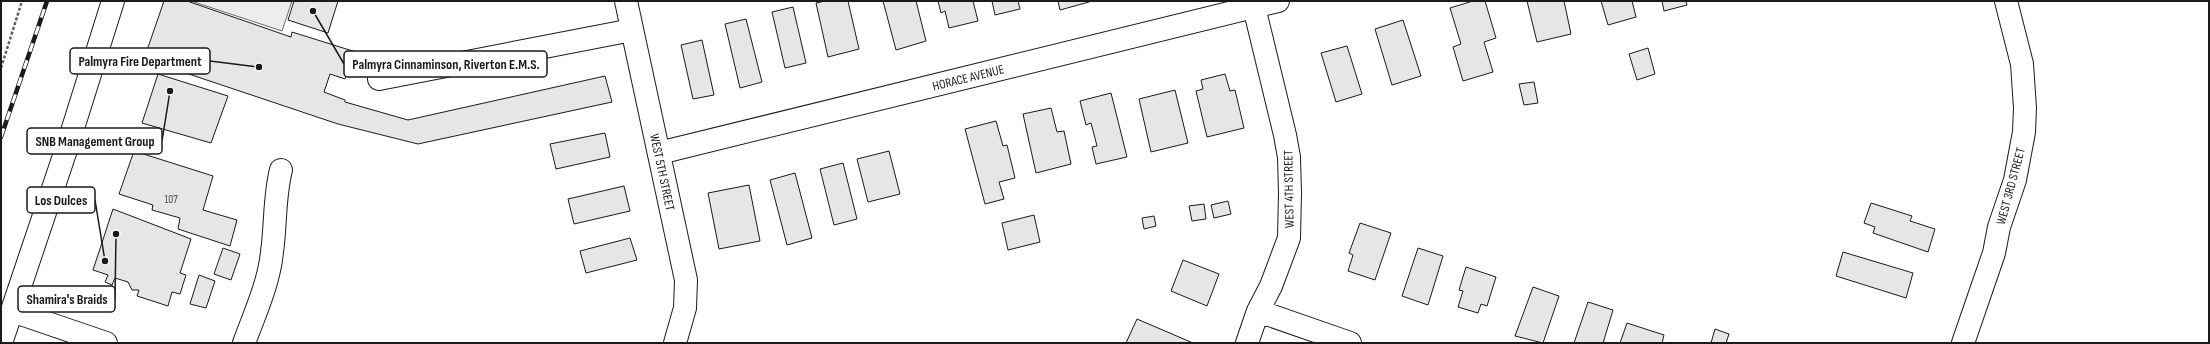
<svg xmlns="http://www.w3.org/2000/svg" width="2210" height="344" viewBox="0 0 2210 344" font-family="'Sofia Sans Condensed',sans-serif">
  <rect width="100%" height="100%" fill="#fff"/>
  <!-- built -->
  <path fill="#ededed" stroke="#6a6a6a" d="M191 1H292L282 31Z"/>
  <!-- building -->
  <path fill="#e6e6e6" stroke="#1a1a1a" d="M164 1H187L291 37 292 32 356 52 345 79 330 74 324 92 345 100V102L408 120 605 76 612 102 418 144 338 124 144 59Z
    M294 1H338L328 33 288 20Z
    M825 1H848L859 49 828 57 816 3Z
    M883 1H916L926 41 896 50Z
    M938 1H973L978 21 949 28 945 11 941 13Z
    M992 1H1018L1020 9 995 15Z
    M1058 1H1088L1089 2 1060 10Z
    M1473 1H1485L1496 38 1484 42 1493 72 1463 81 1453 47 1461 44 1450 8Z
    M1527 1H1564L1571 34 1537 42Z
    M1601 1H1632L1636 17 1608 25Z
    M1662 1H1686L1687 5 1664 11Z
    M793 7 806 63 785 68 772 12Z
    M746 19 762 82 740 88 725 24Z
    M1403 20 1421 76 1392 85 1375 29Z
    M702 40 714 95 693 99 681 45Z
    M1347 46 1362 94 1336 102 1321 53Z
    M1648 48 1655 74 1637 80 1629 54Z
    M158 74 228 96 211 143 142 123Z
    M1225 74 1230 91 1235 90 1244 128 1207 137 1196 91 1203 89 1201 80Z
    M1534 82 1538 103 1524 105 1519 84Z
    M1175 90 1188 143 1151 152 1139 99Z
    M1111 93 1127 157 1096 164 1092 147 1097 146 1091 123 1086 125 1080 101Z
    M1051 108 1057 132 1064 131 1071 164 1036 173 1023 114Z
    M996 121 1003 146 1007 145 1015 178 999 182 1004 199 985 204 965 129Z
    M605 133 610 157 556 169 550 144Z
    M134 151 213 176 203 210 237 220 230 246 178 229 180 218 152 210 153 205 119 194Z
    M889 151 900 194 868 202 857 159Z
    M843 163 857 219 834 225 820 169Z
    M795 173 812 238 787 245 770 180Z
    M749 185 760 241 719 249 708 193Z
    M624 186 630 211 574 224 568 199Z
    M1228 201 1231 214 1214 218 1211 205Z
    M1871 203 1912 216 1910 221 1935 229 1928 252 1873 233 1875 227 1864 223Z
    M1204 204 1206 219 1192 221 1189 206Z
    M113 209 191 239 180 273 186 275 180 294 172 292 168 306 137 296 139 290H132L128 282 115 278 112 285 105 282 108 275 93 270Z
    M1034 215 1040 242 1008 250 1002 223Z
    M1154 216 1156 226 1144 229 1142 218Z
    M1360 223 1391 233 1375 280 1348 271 1353 255 1349 253Z
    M630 238 637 260 586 273 580 251Z
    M223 248 240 254 231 280 214 274Z
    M1418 248 1443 256 1428 305 1402 296Z
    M1843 252 1913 273 1906 298 1836 276Z
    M1183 260 1219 274 1207 306 1171 291Z
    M1466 267 1496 277 1487 306 1481 304 1478 313 1458 307 1463 291 1459 290Z
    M199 275 215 281 206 308 190 304Z
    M1533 287 1559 296 1543 343 1515 336Z
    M1588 302 1613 310 1603 343H1574Z
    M1137 319 1193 343H1126Z
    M1627 323 1664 335 1662 343H1620Z
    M1715 329 1729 334 1726 343H1711Z"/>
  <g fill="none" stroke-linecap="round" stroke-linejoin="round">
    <defs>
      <path id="minor" d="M626 1 686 280 685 308 675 343
        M379 79 632 30
        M659 153 1278 1
        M12 311 106 343
        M1258 311 1350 343
        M244 343C255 313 269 283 272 252 276 224 274 197 281 170
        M1247 343 1258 311 1271 286 1289 238 1290 193 1289 157 1285 135 1254 7
        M1963 343 1994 253 1999 227 2015 180 2024 132 2025 108 2022 64 2006 1"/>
      <path id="major" d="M1 343 68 144 113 1"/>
    </defs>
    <!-- minor casing -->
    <use href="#minor" stroke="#1a1a1a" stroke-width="24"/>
    <!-- major casing -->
    <use href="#major" stroke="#1a1a1a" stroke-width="24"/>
    <!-- path -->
    <path stroke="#5f5f5f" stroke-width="2.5" stroke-dasharray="3 2" stroke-linecap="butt" d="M1 68 22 1"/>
    <!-- minor -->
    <use href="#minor" stroke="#fff" stroke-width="22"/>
    <!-- major -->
    <use href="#major" stroke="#fff" stroke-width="22"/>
    <defs>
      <path id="rail" d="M1 137 47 1"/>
    </defs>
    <!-- rail casing -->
    <use href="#rail" stroke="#1a1a1a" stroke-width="4.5"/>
    <!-- rail -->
    <use href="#rail" stroke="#fff" stroke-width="3" stroke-dasharray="9" stroke-linecap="butt"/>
  </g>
  <g text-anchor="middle" stroke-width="3" stroke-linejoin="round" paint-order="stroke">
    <!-- number labels -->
    <g font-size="11" fill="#4d4d4d">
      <text x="171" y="203">107</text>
    </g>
    <!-- street labels -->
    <g font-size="13" fill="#1a1a1a" stroke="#fff">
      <text transform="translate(968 77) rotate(-14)" y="5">HORACE AVENUE</text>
      <text transform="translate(663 172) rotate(78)" y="5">WEST 5TH STREET</text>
      <text transform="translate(2010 186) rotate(-75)" y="5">WEST 3RD STREET</text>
      <text transform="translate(1288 189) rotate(-91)" y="5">WEST 4TH STREET</text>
    </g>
  </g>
  <!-- callouts -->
  <path fill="none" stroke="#1a1a1a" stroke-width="1.5" d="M259 67L210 61M313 11L344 64M170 91L162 141M105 261L95 200M116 234L115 299"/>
  <g fill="#1a1a1a" stroke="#fff" stroke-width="1.5">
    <circle cx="259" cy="67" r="4"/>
    <circle cx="313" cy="11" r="4"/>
    <circle cx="170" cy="91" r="4"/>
    <circle cx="105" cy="261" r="4"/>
    <circle cx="116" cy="234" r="4"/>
  </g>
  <g fill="#fff" stroke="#1a1a1a" stroke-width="1.5">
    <rect x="70" y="48" width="140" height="26" rx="4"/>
    <rect x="344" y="51" width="203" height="26" rx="4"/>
    <rect x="27" y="128" width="135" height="26" rx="4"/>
    <rect x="27" y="187" width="68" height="26" rx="4"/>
    <rect x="18" y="286" width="97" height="26" rx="4"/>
  </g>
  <g font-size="14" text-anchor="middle" font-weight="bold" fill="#1a1a1a">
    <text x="140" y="66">Palmyra Fire Department</text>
    <text x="446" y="69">Palmyra Cinnaminson, Riverton E.M.S.</text>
    <text x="95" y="146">SNB Management Group</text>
    <text x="61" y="205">Los Dulces</text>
    <text x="67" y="304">Shamira's Braids</text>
  </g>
  <!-- border -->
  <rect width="2210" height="344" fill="none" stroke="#1a1a1a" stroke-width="4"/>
</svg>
